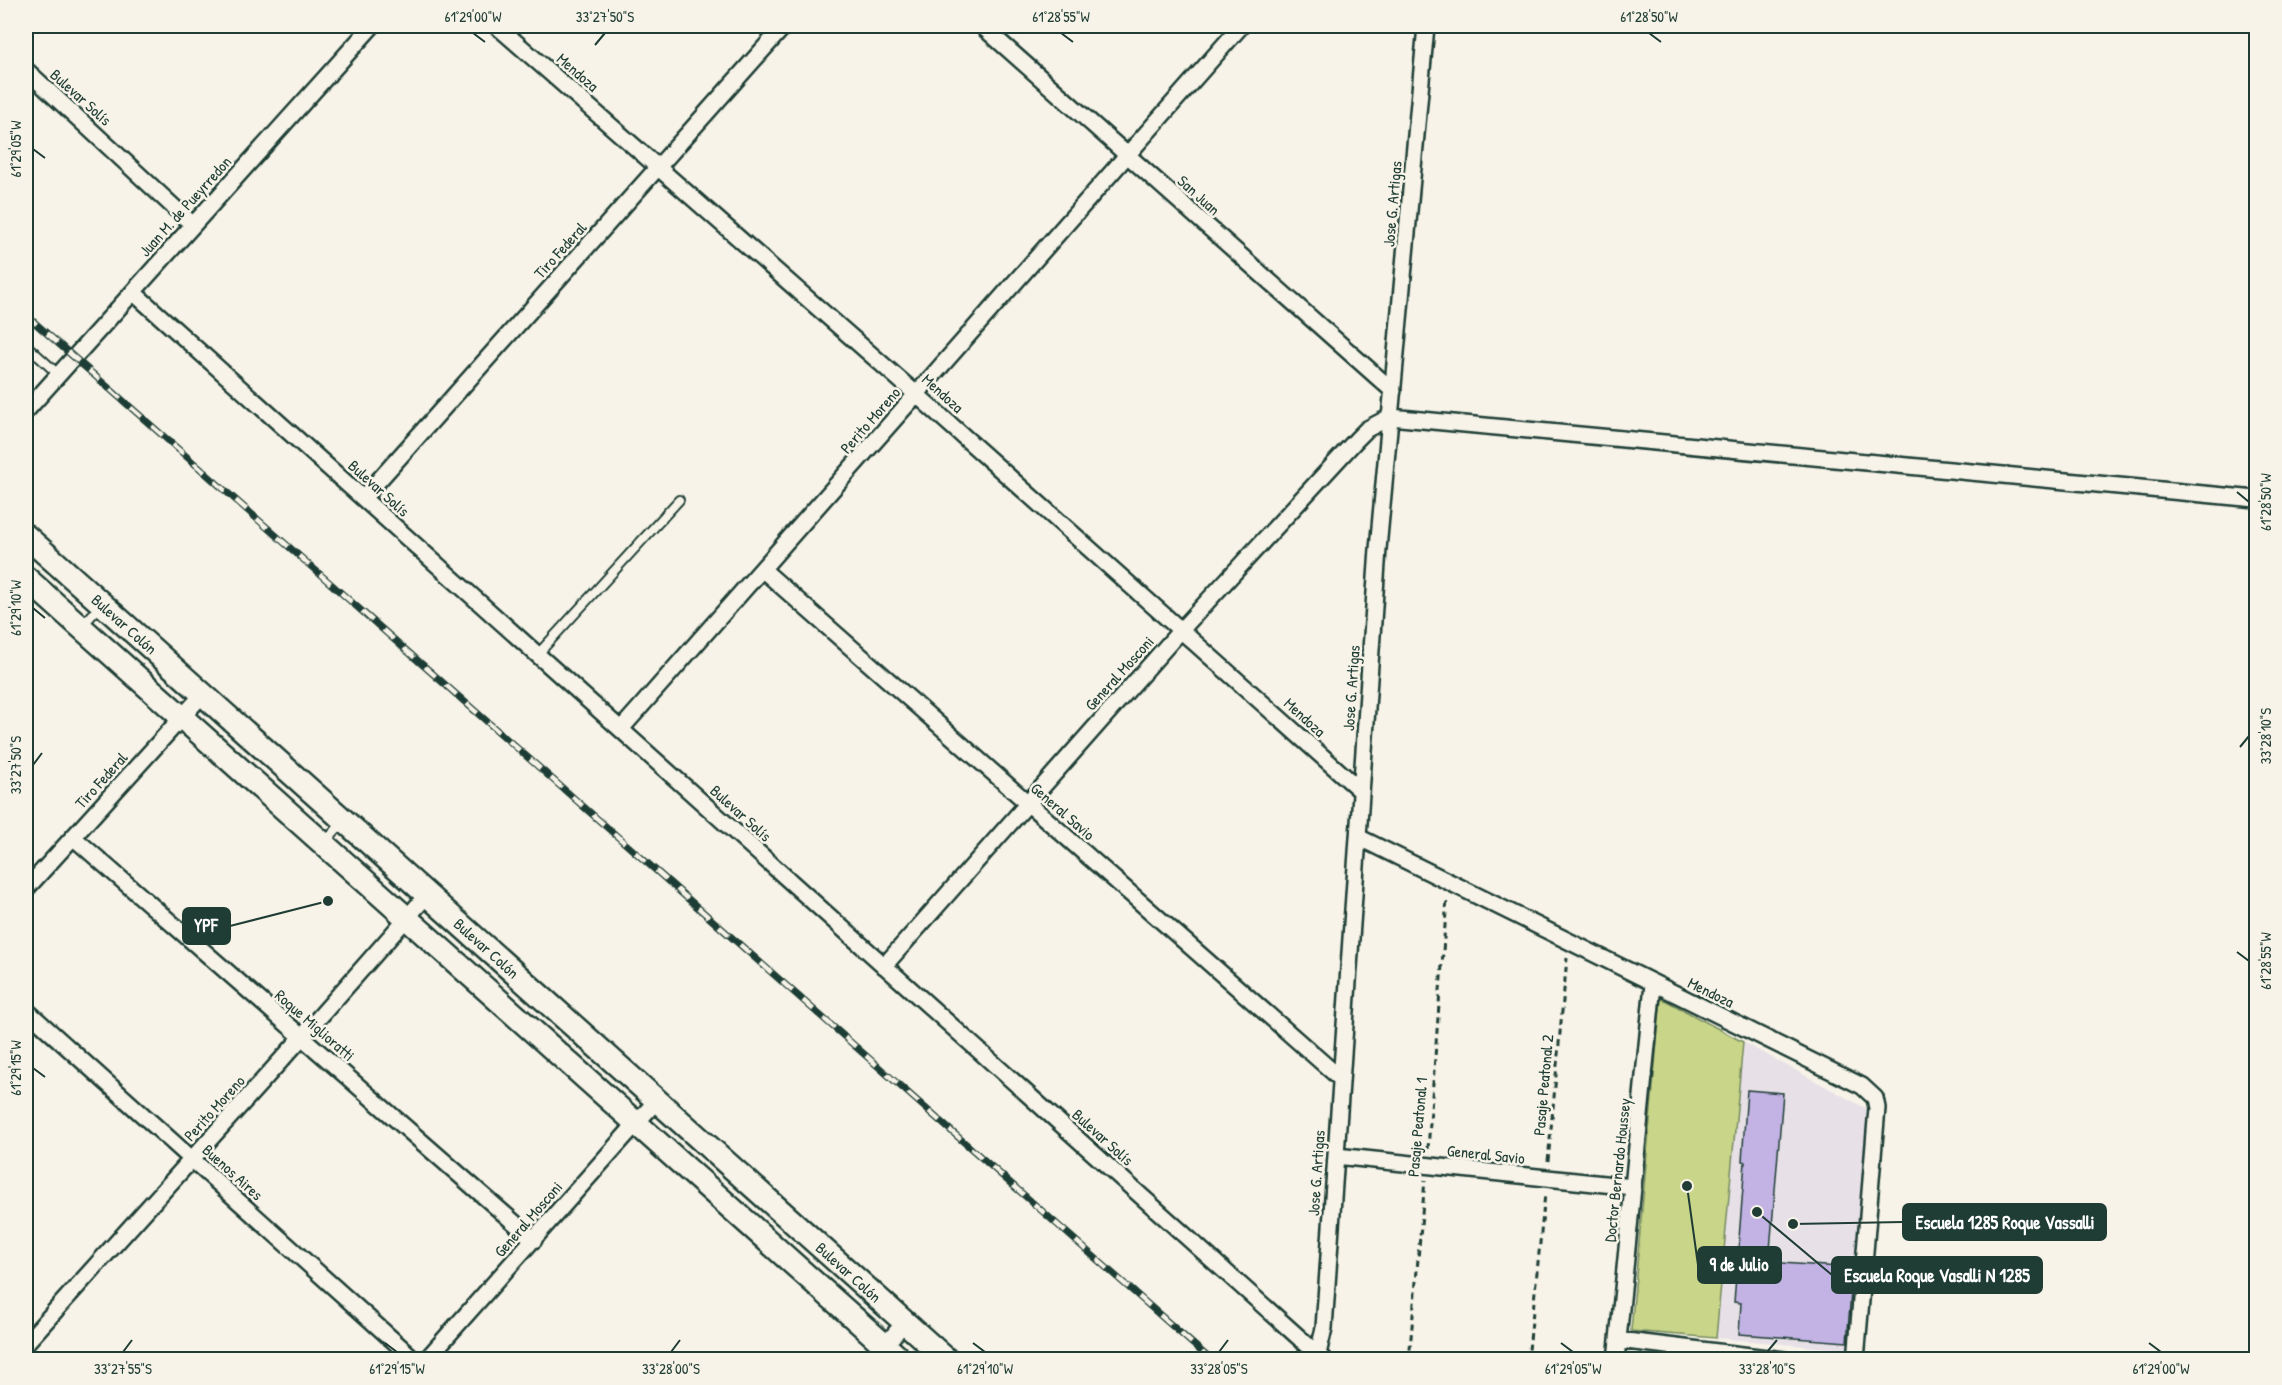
<svg xmlns="http://www.w3.org/2000/svg" width="2282" height="1385" viewBox="0 0 2282 1385" font-family="'Patrick Hand',sans-serif">
  <rect width="100%" height="100%" fill="#f7f3e8"/>
  <filter id="ink" filterUnits="userSpaceOnUse"><feTurbulence type="fractalNoise" baseFrequency=".0167" numOctaves="2"/><feDisplacementMap in="SourceGraphic" scale="12" xChannelSelector="R" yChannelSelector="G"/><feConvolveMatrix kernelMatrix="1 2 1 2 8 2 1 2 1" color-interpolation-filters="sRGB"/></filter>
  <g filter="url(#ink)">
    <!-- built -->
    <path fill="#e7e0e7" d="M1743 1042 1869 1110 1850 1350 1716 1338Z"/>
    <!-- green -->
    <path fill="#c9d689" stroke="#748a5e" stroke-width="1.5" d="M1661 998 1743 1042 1716 1338 1631 1331Z"/>
    <!-- building -->
    <path fill="#c2b3e4" stroke="#1f3d34" stroke-width="1.5" d="M1747 1090 1783 1093 1769 1262 1853 1268 1847 1342 1739 1334 1741 1303 1734 1302 1745 1162 1742 1161Z"/>
    <g fill="none" stroke-linecap="round" stroke-linejoin="round">
      <defs>
        <path id="lane" d="M26 345 58 374
          M83 625 101 605
          M537 655 679 500
          M325 842 343 822"/>
        <path id="street" d="M497 26 916 394 1361 791
          M982 26 1393 391
          M26 70 192 224
          M133 292 1324 1360
          M26 411 372 26
          M363 498 784 26
          M762 569 1341 1079
          M621 729 1241 26
          M73 837 534 1240
          M1358 837 1862 1086 1875 1098 1877 1108 1856 1360
          M26 889 203 694
          M884 966 1181 630 1357 439 1367 429 1390 417 2256 499
          M26 1010 415 1360
          M1336 1156 1633 1187
          M1618 1340 1784 1360
          M26 1343 302 1037 427 895
          M426 1360 656 1101
          M872 1360 905 1322
          M1314 1360 1318 1354 1324 1328 1378 549 1426 26
          M1616 1360 1653 984"/>
        <g id="secondary">
          <path id="s1" d="M26 536 947 1360"/>
          <path d="M26 578 901 1360"/>
        </g>
      </defs>
      <!-- lane casing -->
      <use href="#lane" stroke="#1f3d34" stroke-width="12"/>
      <!-- street casing -->
      <use href="#street" stroke="#1f3d34" stroke-width="20"/>
      <!-- secondary casing -->
      <use href="#secondary" stroke="#1f3d34" stroke-width="27"/>
      <!-- path -->
      <path stroke="#1f3d34" stroke-width="3" stroke-dasharray="6 4.5" stroke-linecap="butt" d="M1428 1149 1447 899
        M1548 1161 1567 958
        M1409 1360 1425 1180
        M1528 1360 1545 1194"/>
      <!-- lane -->
      <use href="#lane" stroke="#f7f3e8" stroke-width="8"/>
      <!-- street -->
      <use href="#street" stroke="#f7f3e8" stroke-width="15"/>
      <!-- secondary -->
      <use href="#secondary" stroke="#f7f3e8" stroke-width="22"/>
      <defs>
        <path id="rail" d="M26 315 1211 1360"/>
      </defs>
      <!-- rail casing -->
      <use href="#rail" stroke="#1f3d34" stroke-width="7"/>
      <!-- rail -->
      <use href="#rail" stroke="#f7f3e8" stroke-width="4.5" stroke-dasharray="14" stroke-linecap="butt"/>
    </g>
  </g>
  <!-- ticks -->
  <path fill="none" stroke="#1f3d34" stroke-width="2" d="M473 33 485 42M1061 33 1073 42M1649 33 1661 42M595 45 605 33M33 149 45 158M2237 492 2249 502M33 608 45 618M2240 747 2249 736M33 765 42 753M2237 952 2249 961M33 1068 45 1077M385 1343 397 1352M973 1343 985 1352M1561 1343 1573 1352M2149 1343 2161 1352M123 1352 132 1340M671 1352 680 1340M1219 1352 1228 1340M1767 1352 1777 1340"/>
  <g text-anchor="middle" stroke-width="5" stroke-linejoin="round" paint-order="stroke">
    <!-- street labels -->
    <g font-size="16" fill="#1f3d34" stroke="#f7f3e8">
      <text transform="translate(578 72) rotate(41)" y="6">Mendoza</text>
      <text transform="translate(81 97) rotate(42)" y="6">Bulevar Solís</text>
      <text transform="translate(1199 195) rotate(42)" y="6">San Juan</text>
      <text transform="translate(1392 204) rotate(-85)" y="6">Jose G. Artigas</text>
      <text transform="translate(185 206) rotate(-48)" y="6">Juan M. de Pueyrredon</text>
      <text transform="translate(560 250) rotate(-48)" y="6">Tiro Federal</text>
      <text transform="translate(943 393) rotate(42)" y="6">Mendoza</text>
      <text transform="translate(870 420) rotate(-49)" y="6">Perito Moreno</text>
      <text transform="translate(379 488) rotate(42)" y="6">Bulevar Solís</text>
      <text dy="6" stroke="none"><textPath href="#s1" startOffset="132">Bulevar Colón</textPath></text>
      <text transform="translate(1119 673) rotate(-48)" y="6">General Mosconi</text>
      <text transform="translate(1351 688) rotate(-86)" y="6">Jose G. Artigas</text>
      <text transform="translate(1305 717) rotate(42)" y="6">Mendoza</text>
      <text transform="translate(101 780) rotate(-48)" y="6">Tiro Federal</text>
      <text transform="translate(1063 811) rotate(41)" y="6">General Savio</text>
      <text transform="translate(741 813) rotate(42)" y="6">Bulevar Solís</text>
      <text dy="6" stroke="none"><textPath href="#s1" startOffset="618">Bulevar Colón</textPath></text>
      <text transform="translate(1711 992) rotate(26)" y="6">Mendoza</text>
      <text transform="translate(315 1025) rotate(41)" y="6">Roque Miglioratti</text>
      <text transform="translate(1543 1085) rotate(-85)" y="6">Pasaje Peatonal 2</text>
      <text transform="translate(214 1108) rotate(-48)" y="6">Perito Moreno</text>
      <text transform="translate(1417 1127) rotate(-85)" y="6">Pasaje Peatonal 1</text>
      <text transform="translate(1103 1137) rotate(42)" y="6">Bulevar Solís</text>
      <text transform="translate(1486 1154) rotate(6)" y="6">General Savio</text>
      <text transform="translate(1617 1170) rotate(-84)" y="6">Doctor Bernardo Houssey</text>
      <text transform="translate(233 1172) rotate(42)" y="6">Buenos Aires</text>
      <text transform="translate(1316 1173) rotate(-86)" y="6">Jose G. Artigas</text>
      <text transform="translate(528 1219) rotate(-49)" y="6">General Mosconi</text>
      <text dy="6" stroke="none"><textPath href="#s1" startOffset="1104">Bulevar Colón</textPath></text>
    </g>
  </g>
  <!-- callouts -->
  <path fill="none" stroke="#1f3d34" stroke-width="2" d="M328 901L230 926M1793 1224L1903 1222M1687 1186L1698 1265M1757 1212L1832 1275"/>
  <g fill="#1f3d34" stroke="#f7f3e8" stroke-width="2">
    <circle cx="328" cy="901" r="6"/>
    <circle cx="1793" cy="1224" r="6"/>
    <circle cx="1687" cy="1186" r="6"/>
    <circle cx="1757" cy="1212" r="6"/>
  </g>
  <g fill="#1f3d34" stroke="#1f3d34" stroke-width="2">
    <rect x="183" y="908" width="47" height="36" rx="6"/>
    <rect x="1903" y="1204" width="203" height="36" rx="6"/>
    <rect x="1698" y="1247" width="83" height="36" rx="6"/>
    <rect x="1832" y="1257" width="210" height="36" rx="6"/>
  </g>
  <g font-size="18" text-anchor="middle" font-weight="bold" fill="#fff">
    <text x="206" y="932">YPF</text>
    <text x="2005" y="1229">Escuela 1285 Roque Vassalli</text>
    <text x="1739" y="1271">9 de Julio</text>
    <text x="1937" y="1282">Escuela Roque Vasalli N 1285</text>
  </g>
  <!-- margin -->
  <rect width="2282" height="1385" fill="none" stroke="#f7f3e8" stroke-width="66"/>
  <rect x="33" y="33" width="2216" height="1319" fill="none" stroke="#1f3d34" stroke-width="2"/>
  <g font-size="15" text-anchor="middle" fill="#1f3d34">
    <text x="473" y="22">61°29'00"W</text>
    <text x="605" y="22">33°27'50"S</text>
    <text x="1061" y="22">61°28'55"W</text>
    <text x="1649" y="22">61°28'50"W</text>
    <text transform="translate(16 149) rotate(-90)" y="5">61°29'05"W</text>
    <text transform="translate(2266 502) rotate(-90)" y="5">61°28'50"W</text>
    <text transform="translate(16 608) rotate(-90)" y="5">61°29'10"W</text>
    <text transform="translate(2266 736) rotate(-90)" y="5">33°28'10"S</text>
    <text transform="translate(16 765) rotate(-90)" y="5">33°27'50"S</text>
    <text transform="translate(2266 961) rotate(-90)" y="5">61°28'55"W</text>
    <text transform="translate(16 1068) rotate(-90)" y="5">61°29'15"W</text>
    <text x="123" y="1374">33°27'55"S</text>
    <text x="397" y="1374">61°29'15"W</text>
    <text x="671" y="1374">33°28'00"S</text>
    <text x="985" y="1374">61°29'10"W</text>
    <text x="1219" y="1374">33°28'05"S</text>
    <text x="1573" y="1374">61°29'05"W</text>
    <text x="1767" y="1374">33°28'10"S</text>
    <text x="2161" y="1374">61°29'00"W</text>
  </g>
</svg>
